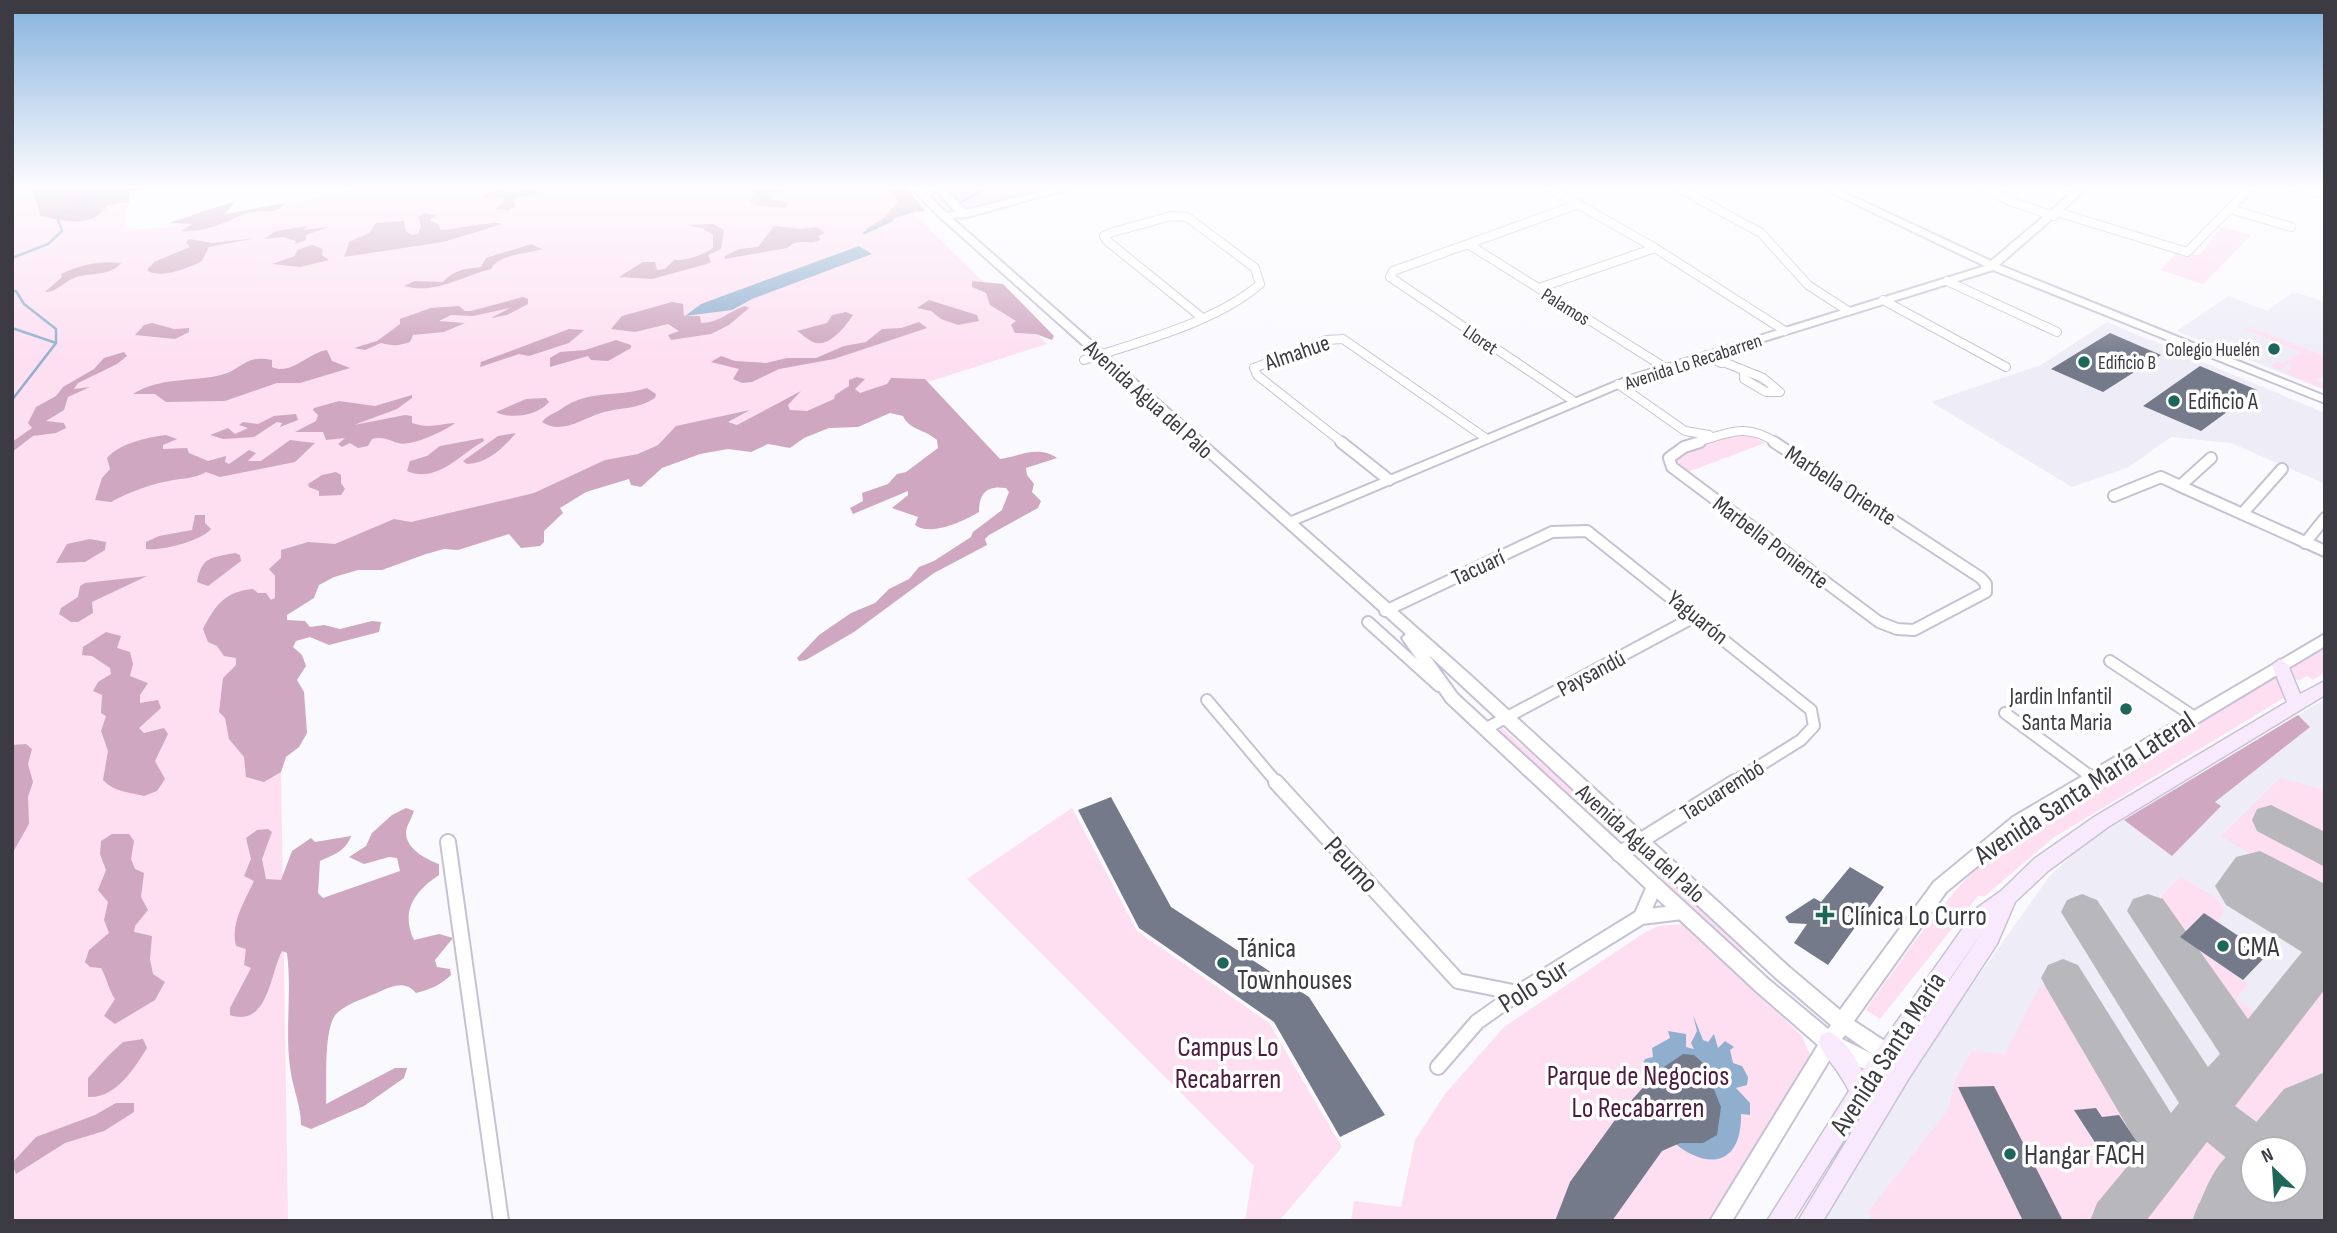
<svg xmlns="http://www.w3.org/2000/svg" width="2337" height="1233" viewBox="0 0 2337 1233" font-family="'Sofia Sans Condensed',sans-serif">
  <rect width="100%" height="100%" fill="#faf9fd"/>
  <!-- built -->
  <path fill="#eeecf7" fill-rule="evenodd" d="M2298 293 2325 302V390L2177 331 2229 296 2267 311 2291 294Z
    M2107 322 2325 413V484L2231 443 2171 437 2129 467 2072 487 1931 402 2041 365Z
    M2325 699V1221H1821L1922 1056 2049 877 2077 851 2103 832ZM2253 1149H2295V1191H2253Z"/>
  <!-- green -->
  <path fill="#fddff1" d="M12 186H153L130 192 124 230 173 227 375 186H886L1047 344 286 586 281 772 288 1221H12Z
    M948 186H1063L949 213 932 197Z
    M2222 227 2251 235 2203 284 2161 270 2175 254 2199 255Z
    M2249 327 2325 356V375L2316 381 2325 385V389L2284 373 2290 369V361L2281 370 2271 366 2277 362 2282 364 2301 352 2244 329Z
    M1733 434 1753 437 1765 443 1685 473 1677 460 1679 455Z
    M2325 646V672L2313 680 2307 676 2300 680 2291 679 2288 671 2292 665Z
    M2277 675 2284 698 2053 838 1985 896H1978L1880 1019 1866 1010C1912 945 1954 882 2016 832Z
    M1502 728 1621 833V838H1612L1497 733Z
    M2280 778 2325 790V899L2221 836Z
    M1072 808 1137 931 1269 1023 1342 1147 1279 1221H1245L1254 1166 967 879Z
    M1666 876 1745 946 1746 950 1736 953 1661 883 1662 877Z
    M2181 877 2216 898 2225 909 2218 922 2204 913 2180 937 2248 984 2236 999 2269 1021 2250 1043 2240 1037 2160 919C2153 899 2168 889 2181 877Z
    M1684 924 1801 1035 1812 1059 1710 1221H1351L1354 1201 1401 1207 1415 1140 1445 1094 1504 1027 1644 933 1658 926Z
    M2325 965V1112L2295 1153V1149H2261L2211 1112Z
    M2052 977 2060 980 2162 1154 2109 1221H1872L1868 1212 1948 1110 1956 1078 1972 1051 2005 1054 2038 990Z
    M2207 1122 2253 1156V1191H2263L2252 1204 2183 1221H2125Z"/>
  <!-- forest -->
  <path fill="#cfa7c0" d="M12 186H153L130 192 129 202 108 205C91 229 66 221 40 216L34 192Z
    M508 186 513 187 499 194 526 189 522 186H533L539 194 515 198 513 201 516 206 509 210 495 209 504 201 503 196 483 199 488 193Z
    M720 186H808L789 188 773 194 771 199 788 203 785 208 754 205 749 201 757 193 742 186 710 190Z
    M886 186H905L925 211C905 212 887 221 869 231L866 229 884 218 898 201Z
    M235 201 226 214 285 203C276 217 257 208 244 214 224 223 204 233 181 231L192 224 169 223Z
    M424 213 436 215 430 220 439 225 440 230C455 230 494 220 503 224L443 242 344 257 349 242 369 233 376 223 404 221 406 231 412 235 418 234 421 226 418 217Z
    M713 224 724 230 721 249 708 255 711 262 707 264 652 279 619 277 643 262H655L657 270 665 269 674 260C686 261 703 255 713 248V235L702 228 688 225Z
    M308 226 304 230 329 227 306 235V240L295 244 296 241 283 237 264 239 276 231Z
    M774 226 801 229 817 227 825 233 818 236 821 240C808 246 800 237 787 248L725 259V256L739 249 758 247Z
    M256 238 209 247 202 261C189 268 159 280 147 270L154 262 190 247 186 243 189 239 212 243Z
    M531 244 542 249C527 254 498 254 491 269 462 276 435 295 404 286L415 281 443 282C455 269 466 269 481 267L486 258Z
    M312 245 323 249 322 255 329 260 300 267 272 264 295 256 297 250Z
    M121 263C110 277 89 272 74 278 64 282 55 293 45 292L62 277 61 274C79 265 101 260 121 263Z
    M972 281 1003 284 1054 336 1052 340 1036 334 1015 333 1011 325 1016 321 990 305 986 293 972 287Z
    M523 297 528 299V304L507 315 491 318 510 308 473 316 451 315 439 321 465 323 444 332 413 335 410 342C399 346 392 346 381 343L365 350 354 348 377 341 400 324V319L431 308 459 306 465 311H471Z
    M929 300 977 315 979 321 958 325 941 319 931 311 917 308Z
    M672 302 683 304 684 316H700L701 323C719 323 729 311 745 306L749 308 729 325 711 334 671 340 668 335 679 331 668 324 635 332 611 329 622 316Z
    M846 312 853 315C846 326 827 351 811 341 807 339 802 334 797 331L827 323 832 315Z
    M919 322 927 328 834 359 779 369 752 382 742 383 733 379 739 369 711 362 721 356 735 361 766 363 787 358H816L844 346 866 342 882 329 901 328Z
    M152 323 174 329 189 328V332L175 339 135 335 144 325Z
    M569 329 584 330 569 343 529 356 519 354 480 367 481 362Z
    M616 340 631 345V348L608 361 591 360 588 356 550 367V358L560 352 585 350Z
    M327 350 332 361 350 368 300 383H277L225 401 166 402 155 394H133C160 377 191 382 221 375 242 370 245 354 272 360V367C291 376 309 352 327 350Z
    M124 352 127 356 117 364 78 383 74 389 90 387 68 397 64 410 46 421 64 423 66 428 56 433 33 436 12 452V442L32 428 28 423 36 407 56 396 63 387 94 369 104 358Z
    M857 377 865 379 855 389 860 393 887 384 891 378 925 379 1000 459C1020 456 1038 445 1057 458L1026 468 1027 475 1034 484 1032 492 1041 501 1038 508 989 535 985 539 987 545 934 573 854 632 806 660 799 661 797 658 819 635 851 613 875 603 889 589 909 579 919 567 934 561 971 537 973 532 1002 510 1009 492 1006 488C986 485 979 494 979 512 964 521 930 537 915 525L918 517 892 508 908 495V491L853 514 850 508 863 501 862 493 888 484 897 474 906 472 938 448 937 440C926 430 908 429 903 416L890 413 858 427 829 428 804 438 790 448 768 444 751 452 728 449 700 454 662 468 641 487 631 485 629 479 586 492 560 508 563 513 544 531V542L540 546 521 548 509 534 458 550 444 549 426 554 382 570H358L334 577 319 585 314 598 287 615V620L305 621 310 627 324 625 340 629 372 621 381 622 379 632 329 645 310 637 296 641 293 647 302 655 306 666 297 680 304 692 307 733 299 747 286 757 281 772 264 782 246 777 244 757 229 739 225 718 219 712 223 678 236 665V658L224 656 217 646 208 642 203 629C215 605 226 591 253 589L258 593H266L271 600 275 598V576L269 569 281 558V550L308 542 335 544 394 519 411 522 534 493 605 460 638 454 658 445 676 426 750 410 728 422 737 425 801 391 788 405 790 410 807 411 834 399 835 395 849 386V380Z
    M647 388 656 394 655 398C637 410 620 407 601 413 582 419 561 435 542 422 547 415 554 414 561 409 589 389 615 398 647 388Z
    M412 395V398L397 409 354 425 405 415 412 416V423C429 429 438 424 455 423 445 431 411 447 398 443 388 440 384 436 372 439L368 446 358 448 350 443 342 447 338 444 345 438 326 440 323 432H295L316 421 318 415 313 410 314 408 339 401 375 406Z
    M546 398 549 402C539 415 511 420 496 412L526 399Z
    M296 414 298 420 280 427 282 423 277 422 254 437 223 439 210 435 228 428 235 434 248 428 239 425 243 422 258 424 274 416Z
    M516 433C503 448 488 463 467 464L463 461 498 436Z
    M166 435 177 439 163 445V449L187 448 189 453 208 461 226 456 225 462 229 464 249 450 256 453 248 461H261L290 440 315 443 295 462 220 477 206 472C195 478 187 478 174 480 153 483 129 492 111 502L95 500 102 478 110 469 107 458C119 444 147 437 166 435Z
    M483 438 484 441C460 454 437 484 407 471L410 461 427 456 440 446Z
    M336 472 341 475V483L345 489 341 495 319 496V491L309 487 308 484 322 475Z
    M195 515H205V523L211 529C201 541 162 551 146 549V542L159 536 192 530Z
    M90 539 106 542 105 550 85 562 56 563 67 544Z
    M235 553 240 555 241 561 208 586 197 582C202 556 211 558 235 553Z
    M147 576 92 602 93 613 78 622H71L59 614 61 608 78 597 80 586 85 583Z
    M106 632 121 636 117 648 130 652 133 664 130 676 148 683 140 695V703L158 700 161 708 139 728 144 733 164 728 168 734 155 761 165 779 157 791 144 796C129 792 114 792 103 780L108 751 101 731 106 716 101 713 102 695 93 691 98 682 111 674 110 668 92 656 82 655 83 647Z
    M2298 715 2310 727 2215 802 2221 806 2172 856 2124 820Z
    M26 744 32 749 28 764 33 782 28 797 29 824 12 854V745Z
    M406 808 414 811C412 817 409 822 407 827 401 846 425 859 439 864V875C415 891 400 911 414 940L439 934 453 938 435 960 437 967 450 969 451 975C441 985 429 990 416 993 406 981 394 985 381 991 367 998 349 1002 337 1013 323 1026 327 1084 326 1104L395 1068H407L404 1078 364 1106 311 1129 301 1125C301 1105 292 1086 290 1067 285 1029 292 991 287 953L282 951C270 974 268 1028 230 1015V1008L251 968 244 965 246 949 236 946C230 923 245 901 254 881L244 876 251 859 246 838 257 830 268 829 272 832 262 859 266 879 281 880 292 851 311 838 315 842 351 836C346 851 333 855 320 861L318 893 323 898 400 871 397 858 389 857 364 864 349 857 366 846 372 833 392 815Z
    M112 834H129L134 841 131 859 135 869 144 873 141 897 148 910 135 926 134 932 152 936 150 959 153 974 165 982 155 1000 115 1024 104 1016 115 999C108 989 107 978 101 968L90 967 85 962 89 950 109 933 104 920 108 902 98 890 106 870 100 854 101 841Z
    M143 1039 147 1048C134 1069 115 1099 88 1097V1078L109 1055 123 1042Z
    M116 1103H134V1112L104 1131 65 1143 16 1174 12 1163 36 1137 95 1115Z"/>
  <!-- water -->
  <path fill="#90afcf" d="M859 246 872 254 752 299 732 310 685 316 701 304Z
    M1693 1015 1703 1040 1708 1042 1714 1034 1718 1048 1725 1041 1734 1047 1730 1050 1733 1063 1742 1066 1748 1077 1747 1085 1736 1088 1750 1103V1115L1741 1114C1742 1164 1709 1172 1673 1142L1658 1083 1641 1068 1645 1059 1653 1057 1652 1048 1670 1038 1668 1031 1686 1034V1047L1694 1049 1691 1043 1697 1031Z"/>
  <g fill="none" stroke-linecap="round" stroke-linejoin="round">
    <!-- stream -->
    <path stroke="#90afcf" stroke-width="2.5" d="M957 205 988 186
      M903 214 914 209 912 204
      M864 233 892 220
      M12 258 48 244 62 231 57 217 107 191 130 186
      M12 291H16L24 304 56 329V343
      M12 328 56 343 12 400"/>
    <!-- taxiway -->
    <path fill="#b8b8bc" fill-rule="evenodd" d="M2271 805 2325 832V867L2257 831 2252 820 2257 809Z
      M2260 851 2325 884V989L2235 1106 2270 1132 2277 1149H2253V1172L2236 1166 2207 1142 2146 1221H2090L2097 1203 2141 1150 2048 991 2041 978 2048 965 2063 959 2078 965 2171 1113 2179 1103 2061 912 2067 900 2082 894 2097 900 2208 1067 2220 1054 2127 911 2133 899 2148 894 2163 899 2248 1019 2302 952 2226 905 2215 886 2236 857Z
      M2253 1187V1191L2279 1193 2287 1210 2282 1221H2192L2199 1203Z"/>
    <!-- runway -->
    <path fill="#b8b8bc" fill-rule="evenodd" d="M2325 1072V1221H2193C2204 1193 2215 1156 2245 1144L2253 1126 2284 1089ZM2253 1149H2295V1191H2253Z"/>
  </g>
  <!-- building -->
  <path fill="#757a8b" d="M2110 333 2161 355 2103 392 2051 369Z
    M2200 366 2257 390 2201 431 2143 406Z
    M1111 797 1171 907 1309 997 1385 1115 1340 1137 1274 1022 1139 928 1078 810Z
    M1850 867 1884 887 1828 965 1794 943 1807 924 1789 923 1785 917 1814 898 1821 902Z
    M2204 913 2267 955 2243 980 2180 937Z
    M1683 1054 1694 1055 1704 1064 1721 1107 1717 1135 1703 1143H1680L1662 1151 1612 1221H1555L1570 1182 1620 1113 1658 1071Z
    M1994 1086 2063 1221H2023L1958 1087Z
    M2096 1108 2102 1117 2119 1115 2137 1142 2098 1147 2074 1110Z"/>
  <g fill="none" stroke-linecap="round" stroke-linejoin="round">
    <defs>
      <path id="minor-far2" d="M915 186 924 196
        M1546 186 1655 248 1785 331
        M1675 186 1761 233 1808 285 1848 311
        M1980 186 2012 202 2054 216
        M2294 186 2319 193
        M2230 209 2291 227
        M2057 212 2187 252 2252 186
        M1468 244 1664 367
        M1947 281 2057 332
        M1539 288 1655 248
        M1883 300 2006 367
        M1706 355 1721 363 1727 362 1719 351
        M1084 360C1138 342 1217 322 1260 284L1255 268 1187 217 1171 216 1110 233 1104 236 1106 240 1200 316
        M1726 363 1763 378 1780 392H1766L1744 379V374
        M1618 384 1685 431 1709 435
        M1575 402 1390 277 1393 271 1579 204
        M1343 443 1257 375 1254 368 1326 340 1343 339 1487 439
        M1695 443C1728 433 1745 422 1777 443"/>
      <path id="minor-far1" d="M1341 442 1389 480
        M1700 442 1684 447 1669 458 1672 467 1879 622 1897 629 1914 630 1986 592V584L1981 578 1774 442
        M2180 486 2325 551
        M2114 496 2161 477 2180 486 2211 458
        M2242 514 2282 469
        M2305 543 2325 518
        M1385 611 1552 532 1587 531 1811 710 1814 726 1801 740 1732 783
        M1368 622 1439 686
        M2110 661 2193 716
        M1207 700 1277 783
        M2005 713 2090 776
        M1485 729 1696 616"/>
      <path id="minor" d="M1276 782 1458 981 1518 993
        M448 842 501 1221
        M1619 854 1735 782
        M1641 917 1654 887
        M1438 1067 1477 1022 1518 993 1641 917 1682 912"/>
      <path id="tertiary" d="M931 186H949V193L966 210 1064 186H1079L967 217 952 218 1291 517 1627 377 1985 266 1818 186H1830L1991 261 2080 186H2090L1999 265 2325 396V403L1993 270 1635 381 1298 523 1469 674 1789 967 1840 1010 1934 882 2013 817 2325 634V646L2025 827 1946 892 1854 1021 1912 1059 1915 1065 1912 1071 1905 1074 1893 1068 1891 1073 1884 1076 1852 1064 1833 1054 1732 1221H1710L1818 1045 1756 991 1447 702 1404 641 1402 638 1406 634 941 218 919 196ZM940 188 939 193 955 212 946 213 929 196ZM1429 655 1777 979 1831 1025 1828 1029 1768 979 1457 694ZM1845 1035 1872 1054 1842 1039Z"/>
      <path id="secondary" d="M2280 659 2288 665 2300 694 2325 681V695L2108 827 2048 871 2015 902 1997 944 1909 1078 1823 1221H1798L1893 1064 1983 931 1899 1052 1793 1221H1767L1849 1091C1841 1073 1826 1059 1818 1042L1821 1035 1829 1032C1844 1038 1855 1057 1862 1071L1977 908 2001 891 2034 859 2094 817 2287 702 2272 665Z"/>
    </defs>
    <!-- minor-far2 casing -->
    <use href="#minor-far2" stroke="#c6c2d5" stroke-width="10"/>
    <!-- minor-far1 casing -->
    <use href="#minor-far1" stroke="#c6c2d5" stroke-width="14"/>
    <!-- minor casing -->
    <use href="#minor" stroke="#c6c2d5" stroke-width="18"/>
    <!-- tertiary casing -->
    <use href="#tertiary" stroke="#c6c2d5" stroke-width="4"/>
    <!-- secondary casing -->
    <use href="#secondary" stroke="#c6c2d5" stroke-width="3"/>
    <!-- minor-far2 -->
    <use href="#minor-far2" stroke="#fff" stroke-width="8"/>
    <!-- minor-far1 -->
    <use href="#minor-far1" stroke="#fff" stroke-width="10"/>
    <!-- minor -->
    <use href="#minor" stroke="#fff" stroke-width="14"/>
    <!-- tertiary -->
    <use href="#tertiary" fill="#fff" fill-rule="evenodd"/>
    <!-- secondary -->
    <use href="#secondary" fill="#f8e9fc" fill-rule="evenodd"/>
  </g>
  <!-- sky -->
  <linearGradient id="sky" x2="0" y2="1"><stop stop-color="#85b2de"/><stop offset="0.52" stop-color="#fdfcfe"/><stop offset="1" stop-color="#fdfcfe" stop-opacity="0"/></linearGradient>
  <rect width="2337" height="359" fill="url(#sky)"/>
  <!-- markers -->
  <g fill="#1f665a" stroke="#fff" stroke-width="2.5">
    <circle cx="2274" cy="349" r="7"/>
    <circle cx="2084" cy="362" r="7"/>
    <circle cx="2174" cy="401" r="7"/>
    <circle cx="2126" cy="709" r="7"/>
    <path d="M1821.5 904.5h7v7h7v7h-7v7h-7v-7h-7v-7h7z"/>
    <circle cx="2223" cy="946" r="7"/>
    <circle cx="1223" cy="963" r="7"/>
    <circle cx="2010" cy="1154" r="7"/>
  </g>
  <g text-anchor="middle" stroke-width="7" stroke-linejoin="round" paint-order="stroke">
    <!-- far-street labels -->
    <g font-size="19" fill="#3c3a42" stroke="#fff">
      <text transform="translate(1566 306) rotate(32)" y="7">Palamos</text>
      <text transform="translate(1481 339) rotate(34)" y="7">Lloret</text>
      <text transform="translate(1693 361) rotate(-18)" y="7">Avenida Lo Recabarren</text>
    </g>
    <!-- far-poi labels -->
    <g font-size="19" fill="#3c3a42" stroke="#fff" text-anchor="end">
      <text x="2260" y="356">Colegio Huelén</text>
      <text x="2098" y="369" text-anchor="start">Edificio B</text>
    </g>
    <!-- street labels -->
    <g font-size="23" fill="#3c3a42" stroke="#fff">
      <text transform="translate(1297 352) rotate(-19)" y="8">Almahue</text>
      <text transform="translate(1149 399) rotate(42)" y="8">Avenida Agua del Palo</text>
      <text transform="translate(1841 485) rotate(33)" y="8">Marbella Oriente</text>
      <text transform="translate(1771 542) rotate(37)" y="8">Marbella Poniente</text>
      <text transform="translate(1478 567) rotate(-25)" y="8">Tacuarí</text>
      <text transform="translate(1698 617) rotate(39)" y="8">Yaguarón</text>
      <text transform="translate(1591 673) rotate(-28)" y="8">Paysandú</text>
      <text transform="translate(1722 790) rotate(-32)" y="8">Tacuarembó</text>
      <text transform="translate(1641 843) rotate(42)" y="8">Avenida Agua del Palo</text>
    </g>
    <!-- poi labels -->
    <g font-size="23" fill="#3c3a42" stroke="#fff" text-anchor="start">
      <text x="2188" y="409">Edificio A</text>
      <text x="2112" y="704" text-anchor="end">Jardin Infantil<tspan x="2112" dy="26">Santa Maria</tspan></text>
    </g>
    <!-- near-street labels -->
    <g font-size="28" fill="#3c3a42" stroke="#fff">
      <text transform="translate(2084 787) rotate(-33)" y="10">Avenida Santa María Lateral</text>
      <text transform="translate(1352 864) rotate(47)" y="10">Peumo</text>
      <text transform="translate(1533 985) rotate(-32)" y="10">Polo Sur</text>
      <text transform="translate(1887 1053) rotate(-57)" y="10">Avenida Santa María</text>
    </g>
    <!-- near-poi labels -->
    <g font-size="28" fill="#3c3a42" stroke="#fff" text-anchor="start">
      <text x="1841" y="925">Clínica Lo Curro</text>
      <text x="2237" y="956">CMA</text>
      <text x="1237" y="957">Tánica<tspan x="1237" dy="32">Townhouses</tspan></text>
      <text x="2024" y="1164">Hangar FACH</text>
    </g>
    <!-- near-park labels -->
    <g font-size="28" fill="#4c1b3d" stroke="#fff">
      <text x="1228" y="1056">Campus Lo<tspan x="1228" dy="32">Recabarren</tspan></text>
      <text x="1638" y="1085">Parque de Negocios<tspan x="1638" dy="32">Lo Recabarren</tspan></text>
    </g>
  </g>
  <!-- border -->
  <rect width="2337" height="1233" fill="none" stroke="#3c3a42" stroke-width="28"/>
  <!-- north arrow -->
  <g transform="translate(2274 1170) rotate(335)"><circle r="33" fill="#ffffff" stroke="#b1b0b3" stroke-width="2"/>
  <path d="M0-5L12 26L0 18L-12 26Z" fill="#1f665a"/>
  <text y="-10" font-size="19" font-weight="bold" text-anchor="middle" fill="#3c3a42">N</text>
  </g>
</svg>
